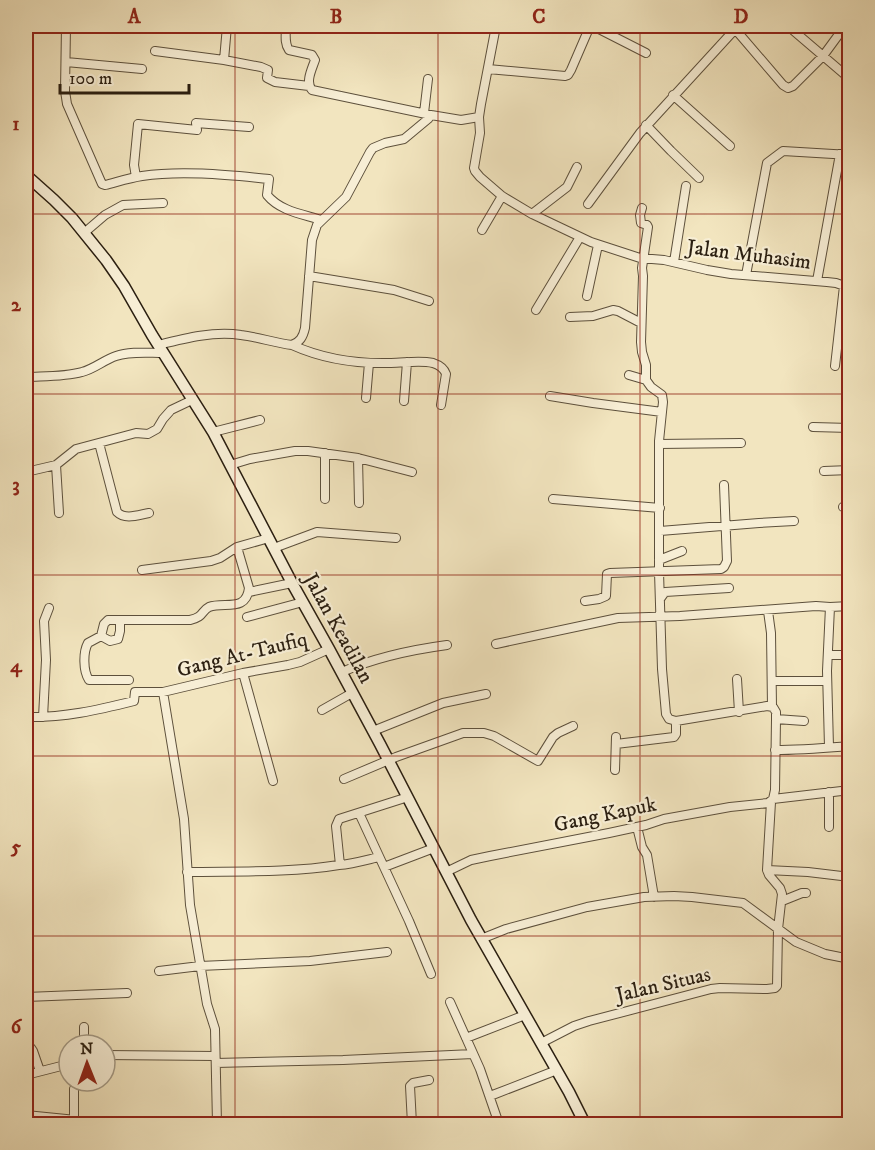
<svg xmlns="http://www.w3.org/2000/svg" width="875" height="1150" viewBox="0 0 875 1150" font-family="'IM FELL DW Pica',serif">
  <rect width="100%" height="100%" fill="#f2e5bf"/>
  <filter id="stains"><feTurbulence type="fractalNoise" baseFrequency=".00333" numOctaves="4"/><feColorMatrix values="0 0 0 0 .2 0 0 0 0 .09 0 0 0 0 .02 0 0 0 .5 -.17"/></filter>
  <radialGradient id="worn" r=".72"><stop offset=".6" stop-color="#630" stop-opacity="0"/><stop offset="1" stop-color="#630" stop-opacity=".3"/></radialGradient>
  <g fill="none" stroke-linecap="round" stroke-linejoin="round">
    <defs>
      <path id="minor" d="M66 26 65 91 67 104 102 184 105 185C117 182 129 178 142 176 182 170 228 175 269 179L267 195C280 211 302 214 321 220
        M286 26C286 34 284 43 289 50L312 55 315 60C312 69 305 82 312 90L431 115
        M496 26 481 104 479 117 480 133 474 168 475 171 480 177 502 196 532 214 591 242 640 258 664 260 707 270 731 274 827 282 836 283 850 288
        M593 26 646 53
        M788 26 850 79
        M641 27V26
        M735 29 783 85 788 88 793 86 823 56 845 26
        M155 51 224 60 261 67 268 70 267 78 275 82 309 86
        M224 60 227 26
        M66 62 142 69
        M488 69 565 76 568 75 571 70 590 26
        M673 95 730 146
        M424 113 428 79
        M646 125 671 151 699 178
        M136 177 134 165 138 124 197 130 196 123 249 127
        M588 204 640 133 738 26
        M642 208 640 215 641 223 647 225 648 227 642 268 643 276 641 342 642 352 646 365V380L651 387 662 395 663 402 659 441V572L662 669 666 714 669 719 676 721 767 706 773 707 776 712V719L775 790 773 799
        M532 214 567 187 577 167
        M482 230 502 196
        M84 233 105 215 123 205 163 203
        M674 262 686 186
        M746 275 767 163 783 151 850 155
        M309 276 394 290 429 301
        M817 281 840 154
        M587 296 598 245
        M536 310 580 237
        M570 317 593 316 613 310 618 311 641 323
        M158 345C186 338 213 331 241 335 258 337 275 343 292 345 300 342 303 337 305 328L312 240 317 225 346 197 370 152 373 148 385 143 404 139 428 119 431 115 461 120 479 117
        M292 345C323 359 356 364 391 363 404 363 419 360 433 363 439 365 444 368 446 374L441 405
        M835 366 844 286
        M629 375 646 380
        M26 377C44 376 64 377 82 372 94 369 104 360 116 356 130 351 148 353 163 353
        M550 396 593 403 662 412
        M366 398 369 363
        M404 401 407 362
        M813 427 850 428
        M213 432 260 420
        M99 443 117 512C125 520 138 515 149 513
        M659 444 741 443
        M358 458 359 503
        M56 465 59 513
        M230 465 250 459 295 451H308L358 458 412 472
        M824 471 850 470
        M26 472 56 465 76 449 136 433 148 434 157 429 163 419 171 410 192 400
        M325 499V453
        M553 499 660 508
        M843 507H850
        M660 531 759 523 794 521
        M274 548 317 532 396 538
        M659 560 682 551
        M142 570 211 561 220 558 237 547 269 538
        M249 592 292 583
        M660 599 665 592 729 588
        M585 601 599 599 606 596 607 574 610 573 721 569 724 567 727 561 724 485
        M768 611 771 633 772 707
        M247 617 303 602
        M101 636 110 641 118 639 120 631V621
        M496 644 618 618 680 616 816 606 830 607 850 606
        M828 655H850
        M342 672C376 657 410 650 447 645
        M243 673 273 781
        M737 679 739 712
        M129 680H89C83 671 83 652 88 643L101 636 104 624 108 620H190C204 617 201 611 209 607 224 601 246 613 249 588L237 547
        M772 681H827
        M163 692 184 819 190 905 207 1004 215 1029 217 1124
        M322 710 352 693
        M26 717C63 718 98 710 134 701L135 692H163L243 673 288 665 300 662 329 649
        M43 717 46 660 44 621 49 608
        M776 719 804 721
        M373 731 443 703 486 694
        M616 744 674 737 676 734V721
        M829 747 827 671 830 607
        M775 750C800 750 824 748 850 746
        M615 770 616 737
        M344 779 396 757 463 733H484L494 736 538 761 553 737 558 733 573 726
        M829 792V827
        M359 813 409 921 431 974
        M637 827 642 847 647 855 654 897
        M340 865 336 826 339 819 408 797
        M384 867 434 848
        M767 870 808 872 850 877
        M187 872C237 871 289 873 339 865 352 864 366 860 379 857
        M446 872 471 860 490 856 609 833 646 825 664 819 730 807 768 803 773 799 850 790
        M782 901 802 893H806
        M26 934 28 933
        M481 939 506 929 587 907 644 897 674 896 692 897 743 903 796 942 825 954 850 959
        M159 971 200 966 310 961 387 952
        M26 997 127 993
        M450 1002 480 1069 499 1124
        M84 1027V1045
        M466 1038 525 1015
        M541 1043 574 1026 589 1021 711 989 720 988 767 989 775 988 777 986 778 929 782 894 780 888 769 875 767 870 771 802
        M26 1047 31 1048 33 1051 40 1071
        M105 1055 215 1056
        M216 1063 343 1060 473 1054
        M26 1075 69 1064
        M490 1096 557 1070
        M26 1115 116 1124
        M74 1124V1089
        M412 1124 410 1086 413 1083 429 1080"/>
      <path id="secondary" d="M26 175 54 200 72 218 106 260 124 286 152 335 213 432 292 583 329 649 380 744 471 920 569 1092 585 1124"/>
    </defs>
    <!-- minor casing -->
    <use href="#minor" stroke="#5d503c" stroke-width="10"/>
    <!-- secondary casing -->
    <use href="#secondary" stroke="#2b1f11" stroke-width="13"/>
    <!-- minor -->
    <use href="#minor" stroke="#f7eed5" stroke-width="8"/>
    <!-- secondary -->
    <use href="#secondary" stroke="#f7eed5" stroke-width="10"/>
  </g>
  <!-- grid -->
  <path fill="none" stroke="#8f2418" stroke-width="1.5" stroke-opacity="0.55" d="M235 26V1124M438 26V1124M640 26V1124M26 214H850M26 394H850M26 575H850M26 756H850M26 936H850"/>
  <g text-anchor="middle" stroke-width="4.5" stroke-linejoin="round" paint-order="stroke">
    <!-- street labels -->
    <g font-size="21" fill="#2b1f11" stroke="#f7eed5">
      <text transform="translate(749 254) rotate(7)" y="7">Jalan Muhasim</text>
      <text transform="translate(339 628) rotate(61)" y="7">Jalan Keadilan</text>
      <text transform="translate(242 654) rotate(-14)" y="7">Gang At-Taufiq</text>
      <text transform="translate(605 814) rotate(-12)" y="7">Gang Kapuk</text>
      <text transform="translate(663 984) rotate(-13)" y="7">Jalan Situas</text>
    </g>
  </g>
  <!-- margin -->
  <rect width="875" height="1150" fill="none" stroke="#f2e5bf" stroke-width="66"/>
  <!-- north arrow -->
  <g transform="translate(87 1063) rotate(359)"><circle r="28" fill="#f7eed5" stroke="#a59b87" stroke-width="1.5"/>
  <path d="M0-4.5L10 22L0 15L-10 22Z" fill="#8f2418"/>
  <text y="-9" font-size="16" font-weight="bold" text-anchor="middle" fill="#2b1f11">N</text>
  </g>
  <!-- scale -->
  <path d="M60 84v9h129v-9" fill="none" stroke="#2b1f11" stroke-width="3"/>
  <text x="69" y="84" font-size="18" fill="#2b1f11" stroke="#f7eed5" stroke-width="4.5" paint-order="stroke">100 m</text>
  <rect x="33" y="33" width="809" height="1084" fill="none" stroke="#8f2418" stroke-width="2"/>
  <g font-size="20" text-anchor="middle" font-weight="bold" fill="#8f2418">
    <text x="134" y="23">A</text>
    <text x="336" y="23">B</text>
    <text x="539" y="23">C</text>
    <text x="741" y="23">D</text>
    <text x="16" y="130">1</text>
    <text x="16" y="311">2</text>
    <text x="16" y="491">3</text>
    <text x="16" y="672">4</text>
    <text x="16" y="853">5</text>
    <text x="16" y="1033">6</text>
  </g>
  <rect width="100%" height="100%" filter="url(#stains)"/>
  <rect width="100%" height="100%" fill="url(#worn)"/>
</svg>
